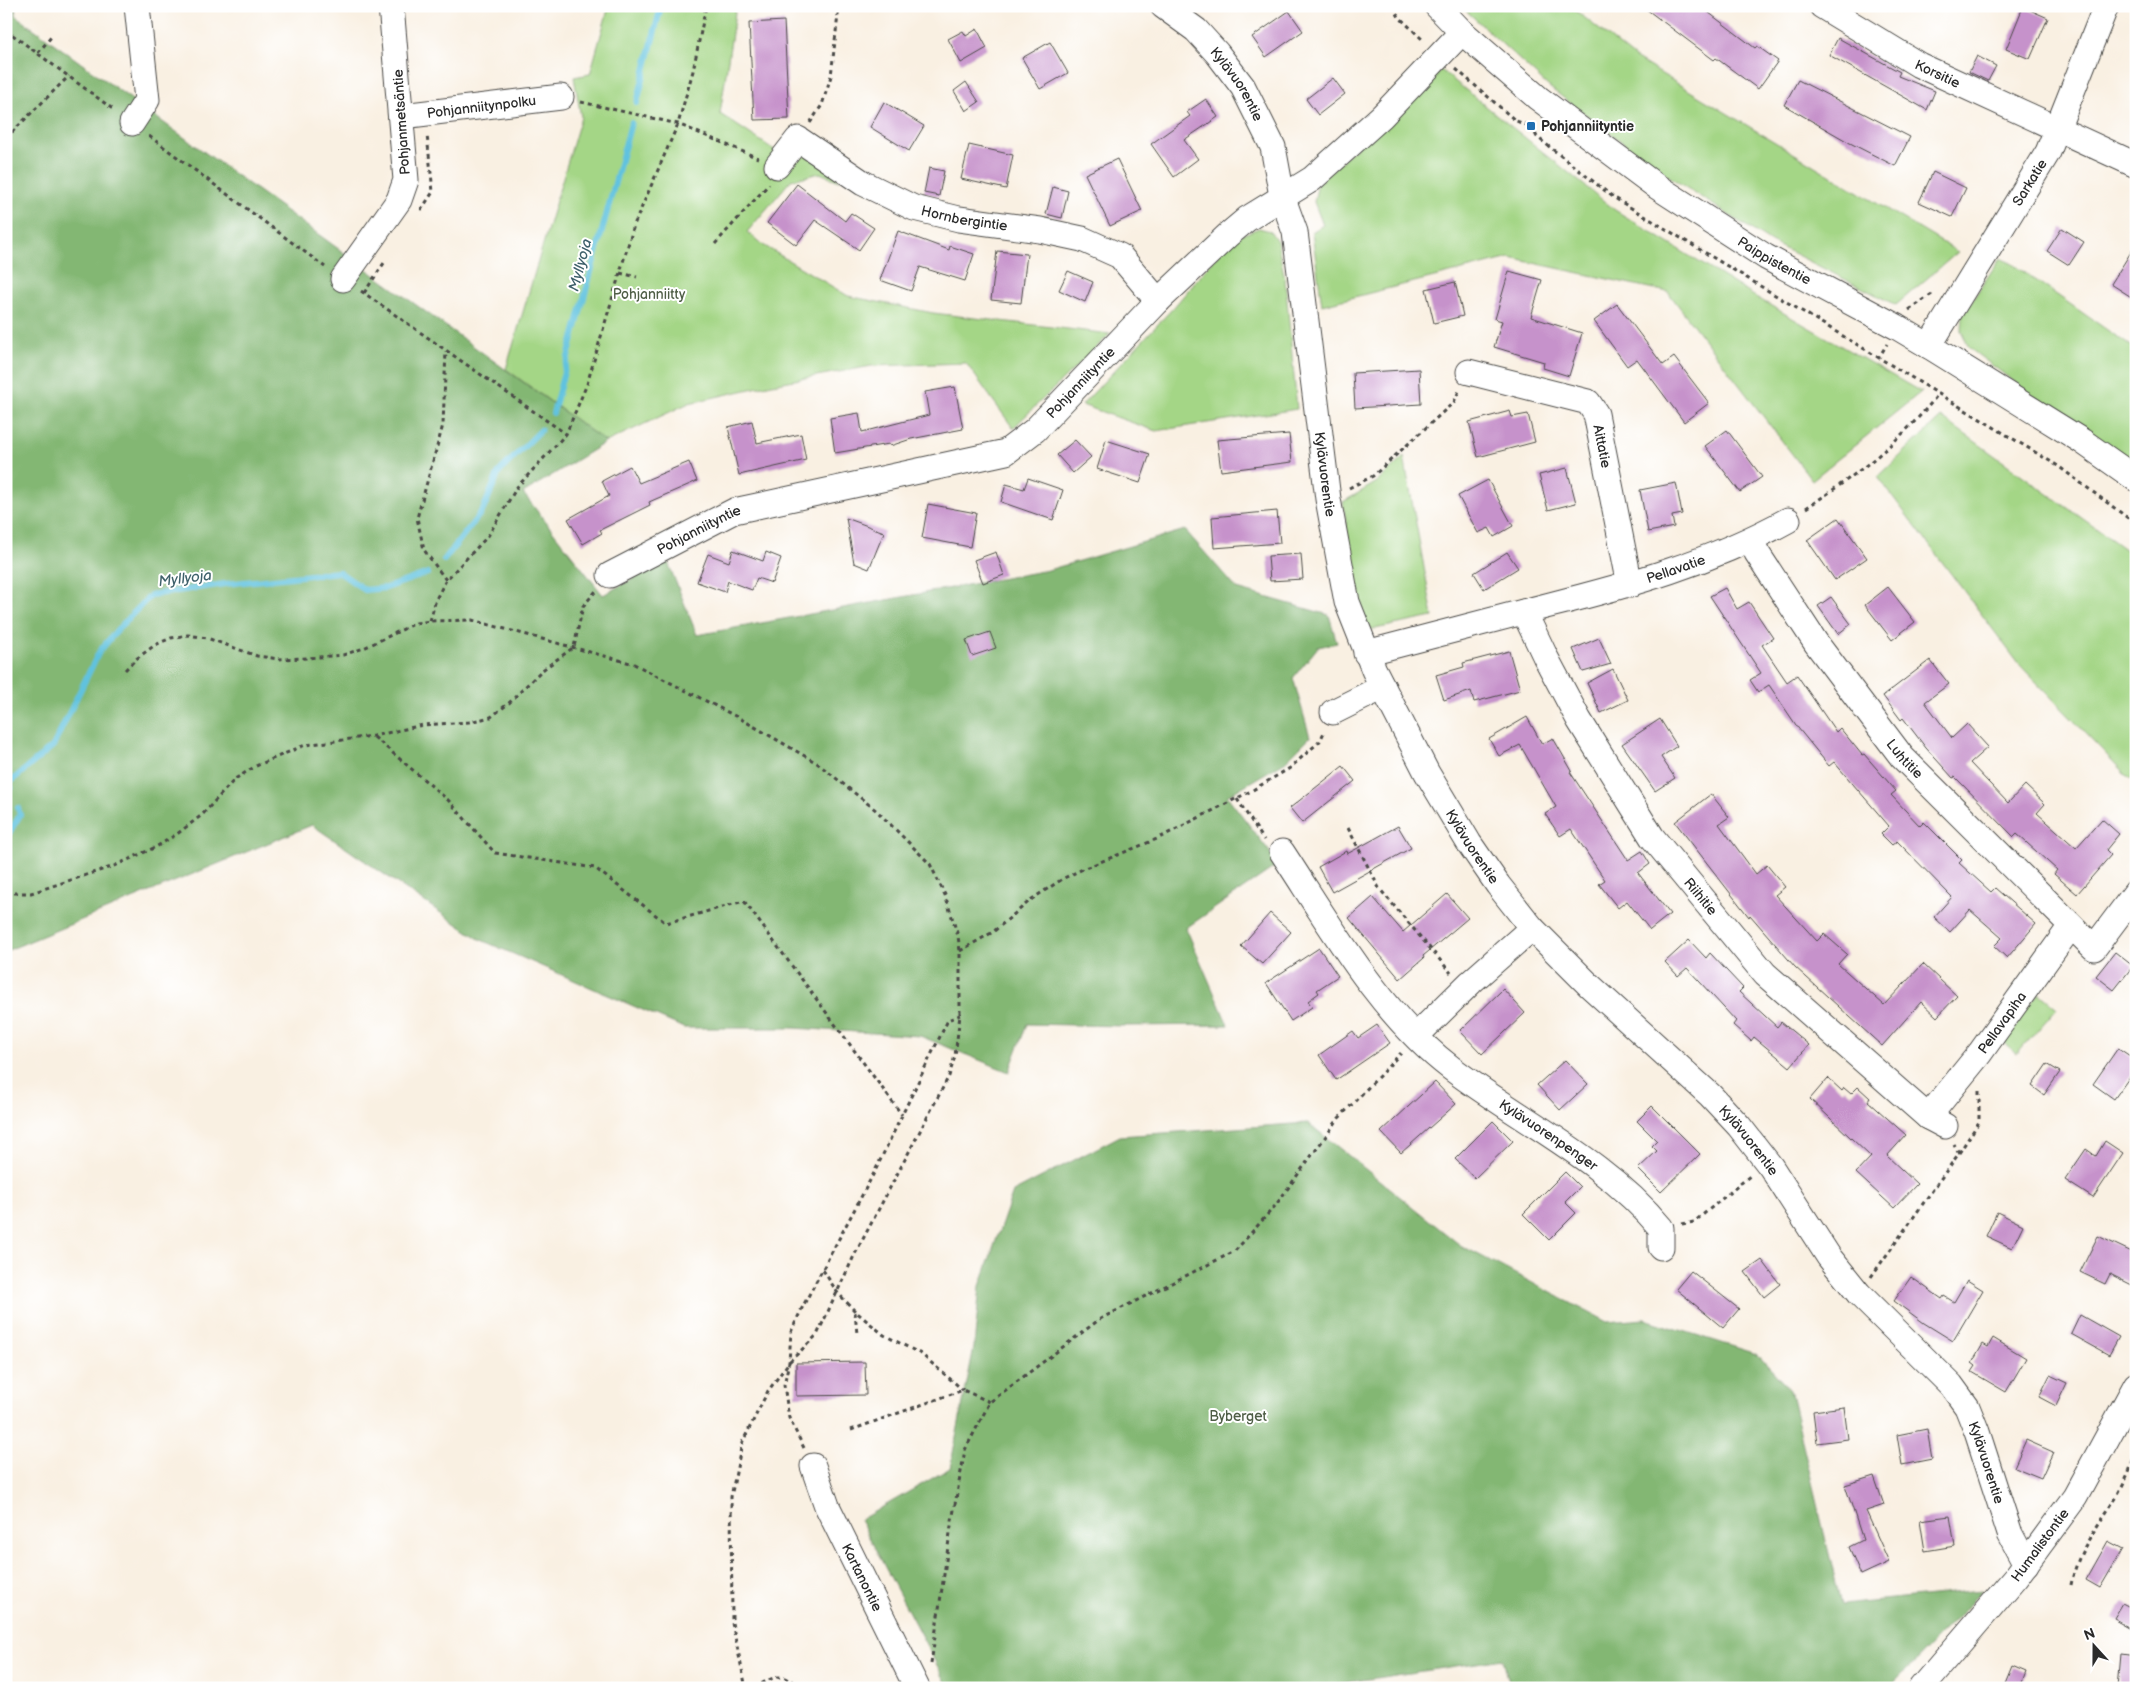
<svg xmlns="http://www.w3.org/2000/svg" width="2142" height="1694" viewBox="0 0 2142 1694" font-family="'Balsamiq Sans',sans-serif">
  <rect width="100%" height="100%" fill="#fff"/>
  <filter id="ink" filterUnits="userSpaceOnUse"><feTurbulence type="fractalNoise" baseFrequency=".02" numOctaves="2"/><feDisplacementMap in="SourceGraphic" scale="10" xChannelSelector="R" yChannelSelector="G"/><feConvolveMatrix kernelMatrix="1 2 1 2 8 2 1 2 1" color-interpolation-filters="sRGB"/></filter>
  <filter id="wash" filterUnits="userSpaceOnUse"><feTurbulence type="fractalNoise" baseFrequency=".0096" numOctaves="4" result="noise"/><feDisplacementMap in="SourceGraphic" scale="20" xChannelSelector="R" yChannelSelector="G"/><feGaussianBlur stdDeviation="1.12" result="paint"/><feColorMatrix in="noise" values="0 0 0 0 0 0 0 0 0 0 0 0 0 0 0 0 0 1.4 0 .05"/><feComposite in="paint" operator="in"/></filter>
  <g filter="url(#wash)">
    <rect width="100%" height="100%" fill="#f9f0e2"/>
    <!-- green -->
    <path fill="#a4d686" stroke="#688058" d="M609 6H736L720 114 779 153 821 137 823 146 839 181 820 173 791 180 747 232 763 245 848 296 933 313 1110 334 1013 428 966 363 872 366 772 384 689 403 606 442 506 369 581 117 574 77 590 74Z
      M1461 6H1570L1635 58 1958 252 1896 305 1771 242 1662 172 1549 87Z
      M1441 70 1615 210 1754 296 1921 392 1812 480 1668 292 1510 258 1322 305 1312 232 1323 225 1314 202 1318 183Z
      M1259 228 1270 231 1277 241 1285 279 1297 409 1156 431 1082 405 1174 307 1231 239Z
      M2000 258 2011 263 2136 350V473L1969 348 1961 330 1962 316Z
      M1941 417 2136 557V774L2130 779 2019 664 1878 477Z
      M1404 457 1433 617 1370 630 1357 600 1343 502 1377 482Z
      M2039 993 2057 1008 2017 1054 2000 1039Z"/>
    <!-- forest -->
    <path fill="#83b773" stroke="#57714f" d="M6 6H15L16 16 606 442 523 493 603 595 667 560 697 635 1048 570 1185 530 1237 589 1329 615 1337 643 1318 647 1293 678 1310 737 1286 761 1227 796 1279 864 1186 928 1228 1025 1124 1026 1027 1024 1009 1072 920 1036 794 1028H684L479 939 312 825 6 951Z
      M1308 1123 1460 1245 1607 1322 1645 1319 1757 1354 1790 1390 1841 1604 1982 1590 1971 1604 1889 1688H1511L1503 1659 1322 1686V1688H949L860 1520 950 1468 974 1347 980 1286 1013 1192 1120 1136Z"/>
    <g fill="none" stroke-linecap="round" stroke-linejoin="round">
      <!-- stream -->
      <path stroke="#61c2df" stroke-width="6" d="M637 103 661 6
        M553 413 631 123
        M444 560 483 510 499 472 541 430
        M11 788 9 783 53 746 99 652 117 630 151 595 225 584 339 572 365 590 386 588 428 573
        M6 838 20 815 18 808
        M6 1685 8 1688"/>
    </g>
    <g id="blocks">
      <!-- building -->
      <path fill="#c692cb" d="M1642 6H1700L1755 48 1757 46 1778 61 1758 89 1716 58 1714 60Z
        M2023 7 2048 18 2030 59 2006 49Z
        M1289 11 1303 31 1266 57 1252 37Z
        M784 21 789 119 754 120 749 23Z
        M977 29 987 48 961 63 948 39 963 31 966 36Z
        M1838 38 1900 72 1898 76 1935 91 1927 110 1829 55Z
        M1050 42 1068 73 1040 89 1022 58Z
        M1977 56 1996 66 1988 81 1969 72Z
        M1333 78 1345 94 1318 115 1306 99Z
        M1798 80 1910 137 1895 166 1850 143 1784 105Z
        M966 82 979 102 966 111 954 91Z
        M1206 99 1218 117 1184 140 1198 159 1174 177 1151 144 1190 116 1187 112Z
        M884 102 924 126 909 151 870 127Z
        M969 145 1013 155 1006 189 961 179Z
        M1117 159 1142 211 1110 226 1085 174Z
        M929 168 944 171 939 196 924 193Z
        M1933 172 1966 188 1952 217 1919 202Z
        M797 184 845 221 851 213 874 228 859 250 815 220 796 245 767 223Z
        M1053 187 1068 191 1062 218 1046 214Z
        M2062 228 2084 242 2069 265 2047 251Z
        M898 231 949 250 950 246 974 254 965 281 920 267 911 291 880 280Z
        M2136 244V300L2111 284Z
        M997 251 1027 254 1021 303 991 300Z
        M1068 271 1093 282 1085 302 1059 290Z
        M1509 271 1542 280 1531 317 1582 333 1569 376 1543 368 1544 362 1494 347 1502 321 1495 319Z
        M1455 282 1463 316 1434 323 1426 289Z
        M1617 304 1663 365 1674 357 1709 403 1684 422 1637 359 1627 366 1594 321Z
        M1419 369 1421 404 1355 408 1353 373Z
        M955 387 963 429 911 439 890 446 889 444 835 453 830 418 859 413 862 432 929 415 925 392Z
        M1510 411 1512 417 1528 414 1535 442 1478 457 1469 422Z
        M752 421 757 443 801 434 806 460 739 475 728 427Z
        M1727 430 1762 477 1740 492 1705 446Z
        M1289 434 1292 462 1221 471 1217 440Z
        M1075 440 1091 457 1073 473 1057 455Z
        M1106 440 1150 454 1140 483 1097 469Z
        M689 462 697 481 649 502 650 505 600 530 602 533 583 544 568 519 609 496 602 481 630 466 639 483Z
        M1567 468 1576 503 1548 510 1539 475Z
        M1028 478 1063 490 1053 520 1001 502 1006 484 1024 489Z
        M1488 480 1513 526 1494 537 1489 528 1478 533 1458 496Z
        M1676 483 1682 514 1672 516 1674 527 1648 532 1640 490Z
        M928 504 976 513 970 547 922 538Z
        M1277 511 1280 543 1214 548 1212 517Z
        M846 518 884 532 869 569 854 563Z
        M1838 518 1867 558 1835 580 1807 540Z
        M733 550 763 561 766 552 781 558 772 583 757 578 752 590 728 581 725 592 697 582 708 554 729 562Z
        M996 552 1004 575 983 583 974 560Z
        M1507 552 1518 568 1484 589 1474 573Z
        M1301 554 1303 579 1270 581 1268 556Z
        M1888 587 1915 622 1892 640 1865 605Z
        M1725 588 1737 609 1749 602 1773 638 1762 645 1787 682 1797 675 1836 732 1840 728 1862 755 1864 754 1896 791 1891 795 1920 826 1924 822 1962 860 1959 863 1991 892 1995 888 2036 924 2007 958 1994 946 2002 938 1970 910 1950 932 1934 917 1952 897 1897 841 1892 845 1881 834 1889 826 1834 762 1829 766 1798 728 1769 685 1758 692 1750 680 1761 673 1710 596Z
        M1831 597 1851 624 1838 634 1818 606Z
        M990 632 996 648 972 656 966 640Z
        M1599 638 1611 664 1583 672 1573 649Z
        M1509 651 1520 690 1474 702 1471 691 1444 700 1436 675 1464 667 1463 663Z
        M1930 660 1949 684 1925 702 1952 738 1967 724 1988 747 1970 763 2008 803 2025 785 2045 804 2037 813 2076 848 2102 819 2119 834 2106 850 2111 855 2077 894 2054 874 2057 870 2017 834 2014 837 1955 777 1953 778 1926 748 1903 718 1901 720 1883 696Z
        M1613 669 1628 700 1601 713 1587 683Z
        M1527 717 1542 744 1553 738 1572 771 1570 772 1628 860 1642 851 1650 864 1638 873 1670 914 1650 930 1627 901 1618 908 1599 884 1605 880 1571 829 1560 836 1545 814 1556 807 1520 745 1499 756 1489 739Z
        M1660 719 1677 746 1661 757 1675 778 1655 791 1622 744Z
        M1343 766 1355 781 1302 823 1290 808Z
        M1711 794 1729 817 1719 824 1756 874 1767 865 1785 887 1775 895 1817 941 1824 934 1847 954 1838 964 1884 1005 1923 964 1957 996 1937 1017 1921 1002 1882 1046 1795 967 1750 915 1749 917 1675 822Z
        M1398 826 1411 848 1332 892 1318 867 1346 851 1347 854Z
        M1447 894 1468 918 1423 956 1424 958 1400 979 1349 918 1373 897 1403 932Z
        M1270 913 1291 932 1262 964 1241 946Z
        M1689 940 1706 958 1710 953 1743 988 1739 992 1777 1027 1781 1022 1809 1045 1790 1067 1754 1037 1751 1041 1733 1025 1736 1021 1687 968 1678 976 1665 962Z
        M1319 948 1338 976 1317 990 1319 993 1308 1001 1312 1007 1291 1021 1266 983Z
        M2115 952 2133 966 2114 990 2096 976Z
        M1503 989 1525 1013 1482 1054 1460 1031Z
        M1377 1025 1390 1043 1336 1080 1319 1055 1353 1031 1358 1038Z
        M2118 1048 2136 1060V1068L2114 1099 2093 1084Z
        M1565 1060 1588 1084 1560 1110 1537 1085Z
        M2047 1064 2060 1072 2044 1095 2032 1086Z
        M1828 1078 1842 1091 1844 1088 1851 1094 1858 1087 1870 1098 1868 1101 1906 1135 1887 1156 1917 1184 1894 1208 1856 1173 1871 1157 1810 1099Z
        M1435 1082 1456 1104 1401 1153 1381 1132Z
        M1652 1106 1700 1154 1661 1192 1638 1169 1657 1151 1652 1146 1657 1141 1637 1121Z
        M1493 1121 1513 1141 1475 1178 1455 1159Z
        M2105 1141 2123 1153 2093 1198 2065 1180 2086 1149 2096 1156Z
        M1565 1172 1580 1187 1565 1202 1576 1213 1549 1240 1523 1214Z
        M1997 1212 2023 1225 2012 1248 1986 1236Z
        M2098 1236 2136 1254V1287L2110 1274 2105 1284 2080 1272Z
        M1762 1260 1780 1284 1764 1297 1745 1272Z
        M1691 1271 1739 1309 1723 1328 1676 1289Z
        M1911 1277 1942 1299 1944 1296 1954 1302 1967 1280 1983 1290 1953 1341 1924 1323 1894 1301Z
        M2080 1315 2119 1337 2109 1355 2071 1334Z
        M1993 1338 2026 1358 2006 1392 1972 1372 1976 1366 1972 1363 1983 1344 1988 1347Z
        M865 1362 866 1395 796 1396V1363Z
        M2050 1375 2067 1383 2056 1406 2039 1397Z
        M1844 1407 1848 1439 1817 1443 1813 1411Z
        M1927 1429 1932 1459 1902 1465 1897 1435Z
        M2026 1440 2053 1452 2041 1478 2014 1467Z
        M1874 1476 1884 1505 1866 1511 1889 1562 1861 1575 1849 1547 1863 1540 1845 1485Z
        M1950 1516 1955 1546 1925 1551 1920 1520Z
        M2108 1541 2123 1549 2100 1588 2086 1580Z
        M2122 1603 2136 1610V1631L2113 1618Z
        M2121 1655 2136 1657V1688H2118Z
        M2012 1666 2026 1672 2020 1688H2003Z"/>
    </g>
  </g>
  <g filter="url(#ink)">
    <use href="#blocks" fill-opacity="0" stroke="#4a4946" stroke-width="1"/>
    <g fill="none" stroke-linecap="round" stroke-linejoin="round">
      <defs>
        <g id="minor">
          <path id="s1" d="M1163 6 1196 30 1217 53 1243 87 1273 147 1282 196 1295 232 1328 499 1347 602 1374 670 1427 773 1469 843 1498 885 1532 928 1589 985 1710 1095 1739 1126 1771 1167 1829 1257 1859 1294 1951 1385 1967 1407 1977 1432 2010 1534 2026 1564"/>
          <path id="s2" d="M1437 6 1462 32 1538 98 1656 186 1766 257 1897 327 1929 346 2082 441 2136 479"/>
          <path id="s3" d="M1822 6 1919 65 2136 165"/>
          <path id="s4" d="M402 116 561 97"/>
          <path d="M132 123 147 100 137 6"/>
          <path id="s5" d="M777 166 798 139 863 183 914 208 959 219 1040 230 1082 239 1120 256 1158 301"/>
          <path d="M343 279 399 200 406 180 391 6"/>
          <path id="s6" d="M1929 346 2048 152 2106 6"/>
          <path id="s7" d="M1469 372 1588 402 1596 414 1630 585"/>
          <path id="s8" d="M1751 540 1757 553 1816 643 1902 757 2094 948 2136 892"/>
          <path id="s9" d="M610 575 734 511 1006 452 1035 430 1158 301 1228 235 1247 219 1312 179 1382 116 1462 32"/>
          <path id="s10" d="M1524 612 1546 658 1579 720 1652 837 1765 974 1928 1117 1945 1126"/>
          <path id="s11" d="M1366 653C1426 637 1486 622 1546 606 1630 585 1712 562 1788 520"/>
          <path d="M1333 712 1383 687"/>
          <path id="s12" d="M1282 852C1330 925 1381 1015 1451 1068 1521 1121 1605 1160 1661 1228V1247"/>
          <path d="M1416 1036 1471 982 1532 928"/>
          <path id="s13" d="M1928 1117 1980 1053 2071 926"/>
          <path id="s14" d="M813 1466 827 1506 917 1688"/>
          <path id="s15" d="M1921 1688 2016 1577 2075 1497 2136 1385"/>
        </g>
      </defs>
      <!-- minor casing -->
      <use href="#minor" stroke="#4a4946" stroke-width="27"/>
      <!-- path -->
      <path stroke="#4a4946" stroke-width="3" stroke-dasharray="4 4" stroke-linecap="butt" d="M1393 6 1399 17 1423 40
        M6 30 114 110
        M38 53 51 37
        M1456 69 1516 121 1531 126 1537 137 1613 197 2058 466 2136 524
        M581 102 678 124 758 158
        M810 123 822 105 831 76 839 6
        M149 136 325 267
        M6 138 69 76
        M421 210 433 192 427 135
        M715 244 769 184
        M620 273 637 277
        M361 291 566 434
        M364 293 386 260
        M1909 310 1935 292
        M1878 359 1887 344
        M1349 488 1373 476 1454 402 1459 391
        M1806 508C1855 476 1903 440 1939 393
        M446 580 424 550 417 518 443 425 446 351
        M430 621 436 599 446 580 488 536 517 487 566 434 587 384 634 225 678 124 693 71 706 6
        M125 670 136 659 155 645 171 638 188 635 207 638 257 656 279 659 307 658 343 655 364 648 416 623 430 621 472 620 634 664 741 719 817 763 877 811 930 864 945 895 958 936 960 951V1015L955 1056 949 1076 854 1256 817 1335 789 1362 768 1391 742 1443 731 1497 732 1623 746 1688
        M374 737 448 800 495 853 595 868 666 923 744 901 902 1115
        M1237 799 1264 840
        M1348 828 1379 888 1451 973
        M6 893H31L114 866 156 847 177 834 202 815 235 779 256 766 305 745 373 736 423 725 469 722 491 717 509 703 541 671 574 647 583 606 596 591
        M960 951 993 932 1032 899 1064 878 1085 868 1157 839 1251 791 1290 768 1320 741 1325 730
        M1959 1153 1979 1122V1089
        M1682 1224 1694 1222 1751 1175
        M823 1270 837 1292 855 1311 884 1335 921 1354 963 1390
        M1871 1277 1959 1153 1954 1144
        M855 1312 857 1334
        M851 1430 963 1390 990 1402
        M804 1448 789 1418 784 1385 789 1362 791 1332 803 1306 875 1171 948 1020 960 1015
        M2071 1585C2079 1541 2109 1516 2126 1478 2130 1470 2133 1461 2136 1452
        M931 1664 951 1526 965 1450 990 1402 1100 1319 1235 1251 1275 1206 1339 1118 1401 1053
        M755 1688C773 1676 783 1671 800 1688"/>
      <!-- minor -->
      <use href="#minor" stroke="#fff" stroke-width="25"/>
    </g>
  </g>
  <!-- markers -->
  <rect fill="#1f6fb2" stroke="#fff" stroke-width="2" x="1526" y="121" width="10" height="10" rx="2.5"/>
  <g text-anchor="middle" stroke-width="4" stroke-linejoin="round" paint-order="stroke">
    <!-- street labels -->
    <g font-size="14" fill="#2b2b2b" stroke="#fff">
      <text dy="5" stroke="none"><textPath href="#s3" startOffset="134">Korsitie</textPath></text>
      <text dy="5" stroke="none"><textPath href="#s1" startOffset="109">Kylävuorentie</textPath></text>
      <text dy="5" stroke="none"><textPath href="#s4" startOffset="80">Pohjanniitynpolku</textPath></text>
      <text transform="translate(401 122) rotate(-94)" y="5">Pohjanmetsäntie</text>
      <text dy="5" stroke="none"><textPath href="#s6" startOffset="192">Sarkatie</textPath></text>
      <text dy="5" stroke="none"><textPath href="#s5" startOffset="221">Hornbergintie</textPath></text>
      <text dy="5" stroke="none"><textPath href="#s2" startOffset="424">Paippistentie</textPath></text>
      <text dy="5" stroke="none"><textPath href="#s9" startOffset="520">Pohjanniityntie</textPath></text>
      <text dy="5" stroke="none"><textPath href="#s7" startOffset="170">Aittatie</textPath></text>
      <text dy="5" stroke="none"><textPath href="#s1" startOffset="514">Kylävuorentie</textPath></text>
      <text dy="5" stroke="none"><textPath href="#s9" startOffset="100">Pohjanniityntie</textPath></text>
      <text dy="5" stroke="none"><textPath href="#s11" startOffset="321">Pellavatie</textPath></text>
      <text dy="5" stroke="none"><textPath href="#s8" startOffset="268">Luhtitie</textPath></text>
      <text dy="5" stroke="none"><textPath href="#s1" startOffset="919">Kylävuorentie</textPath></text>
      <text dy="5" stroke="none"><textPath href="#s10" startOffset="336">Riihitie</textPath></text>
      <text dy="5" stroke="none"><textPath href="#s13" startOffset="120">Pellavapiha</textPath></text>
      <text dy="5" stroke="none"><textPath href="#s12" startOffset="394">Kylävuorenpenger</textPath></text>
      <text dy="5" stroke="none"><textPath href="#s1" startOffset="1324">Kylävuorentie</textPath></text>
      <text dy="5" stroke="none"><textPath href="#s1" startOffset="1729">Kylävuorentie</textPath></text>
      <text dy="5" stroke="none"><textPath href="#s15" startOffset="186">Humalistontie</textPath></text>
      <text dy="5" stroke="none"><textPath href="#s14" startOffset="122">Kartanontie</textPath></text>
    </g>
    <!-- poi labels -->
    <g font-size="14" font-weight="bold" fill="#2b2b2b" stroke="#fff" text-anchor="start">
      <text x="1541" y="131">Pohjanniityntie</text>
    </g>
    <!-- park labels -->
    <g font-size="14" fill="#4f5e46" stroke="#fff">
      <text x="649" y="299">Pohjanniitty</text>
      <text x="1238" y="1421">Byberget</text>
    </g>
    <!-- water labels -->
    <g font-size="15" font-style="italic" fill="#3e606a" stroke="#fff">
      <text transform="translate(580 265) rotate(-75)" y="5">Myllyoja</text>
      <text transform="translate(185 578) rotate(-7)" y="5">Myllyoja</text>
    </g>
  </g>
  <!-- margin -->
  <rect width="2142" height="1694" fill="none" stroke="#fff" stroke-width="25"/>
  <!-- north arrow -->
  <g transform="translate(2094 1646) rotate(339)" stroke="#ffffff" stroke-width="4" paint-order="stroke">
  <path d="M0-4L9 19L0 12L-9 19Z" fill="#2b2b2b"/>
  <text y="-8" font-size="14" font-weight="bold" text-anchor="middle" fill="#2b2b2b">N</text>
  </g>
</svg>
